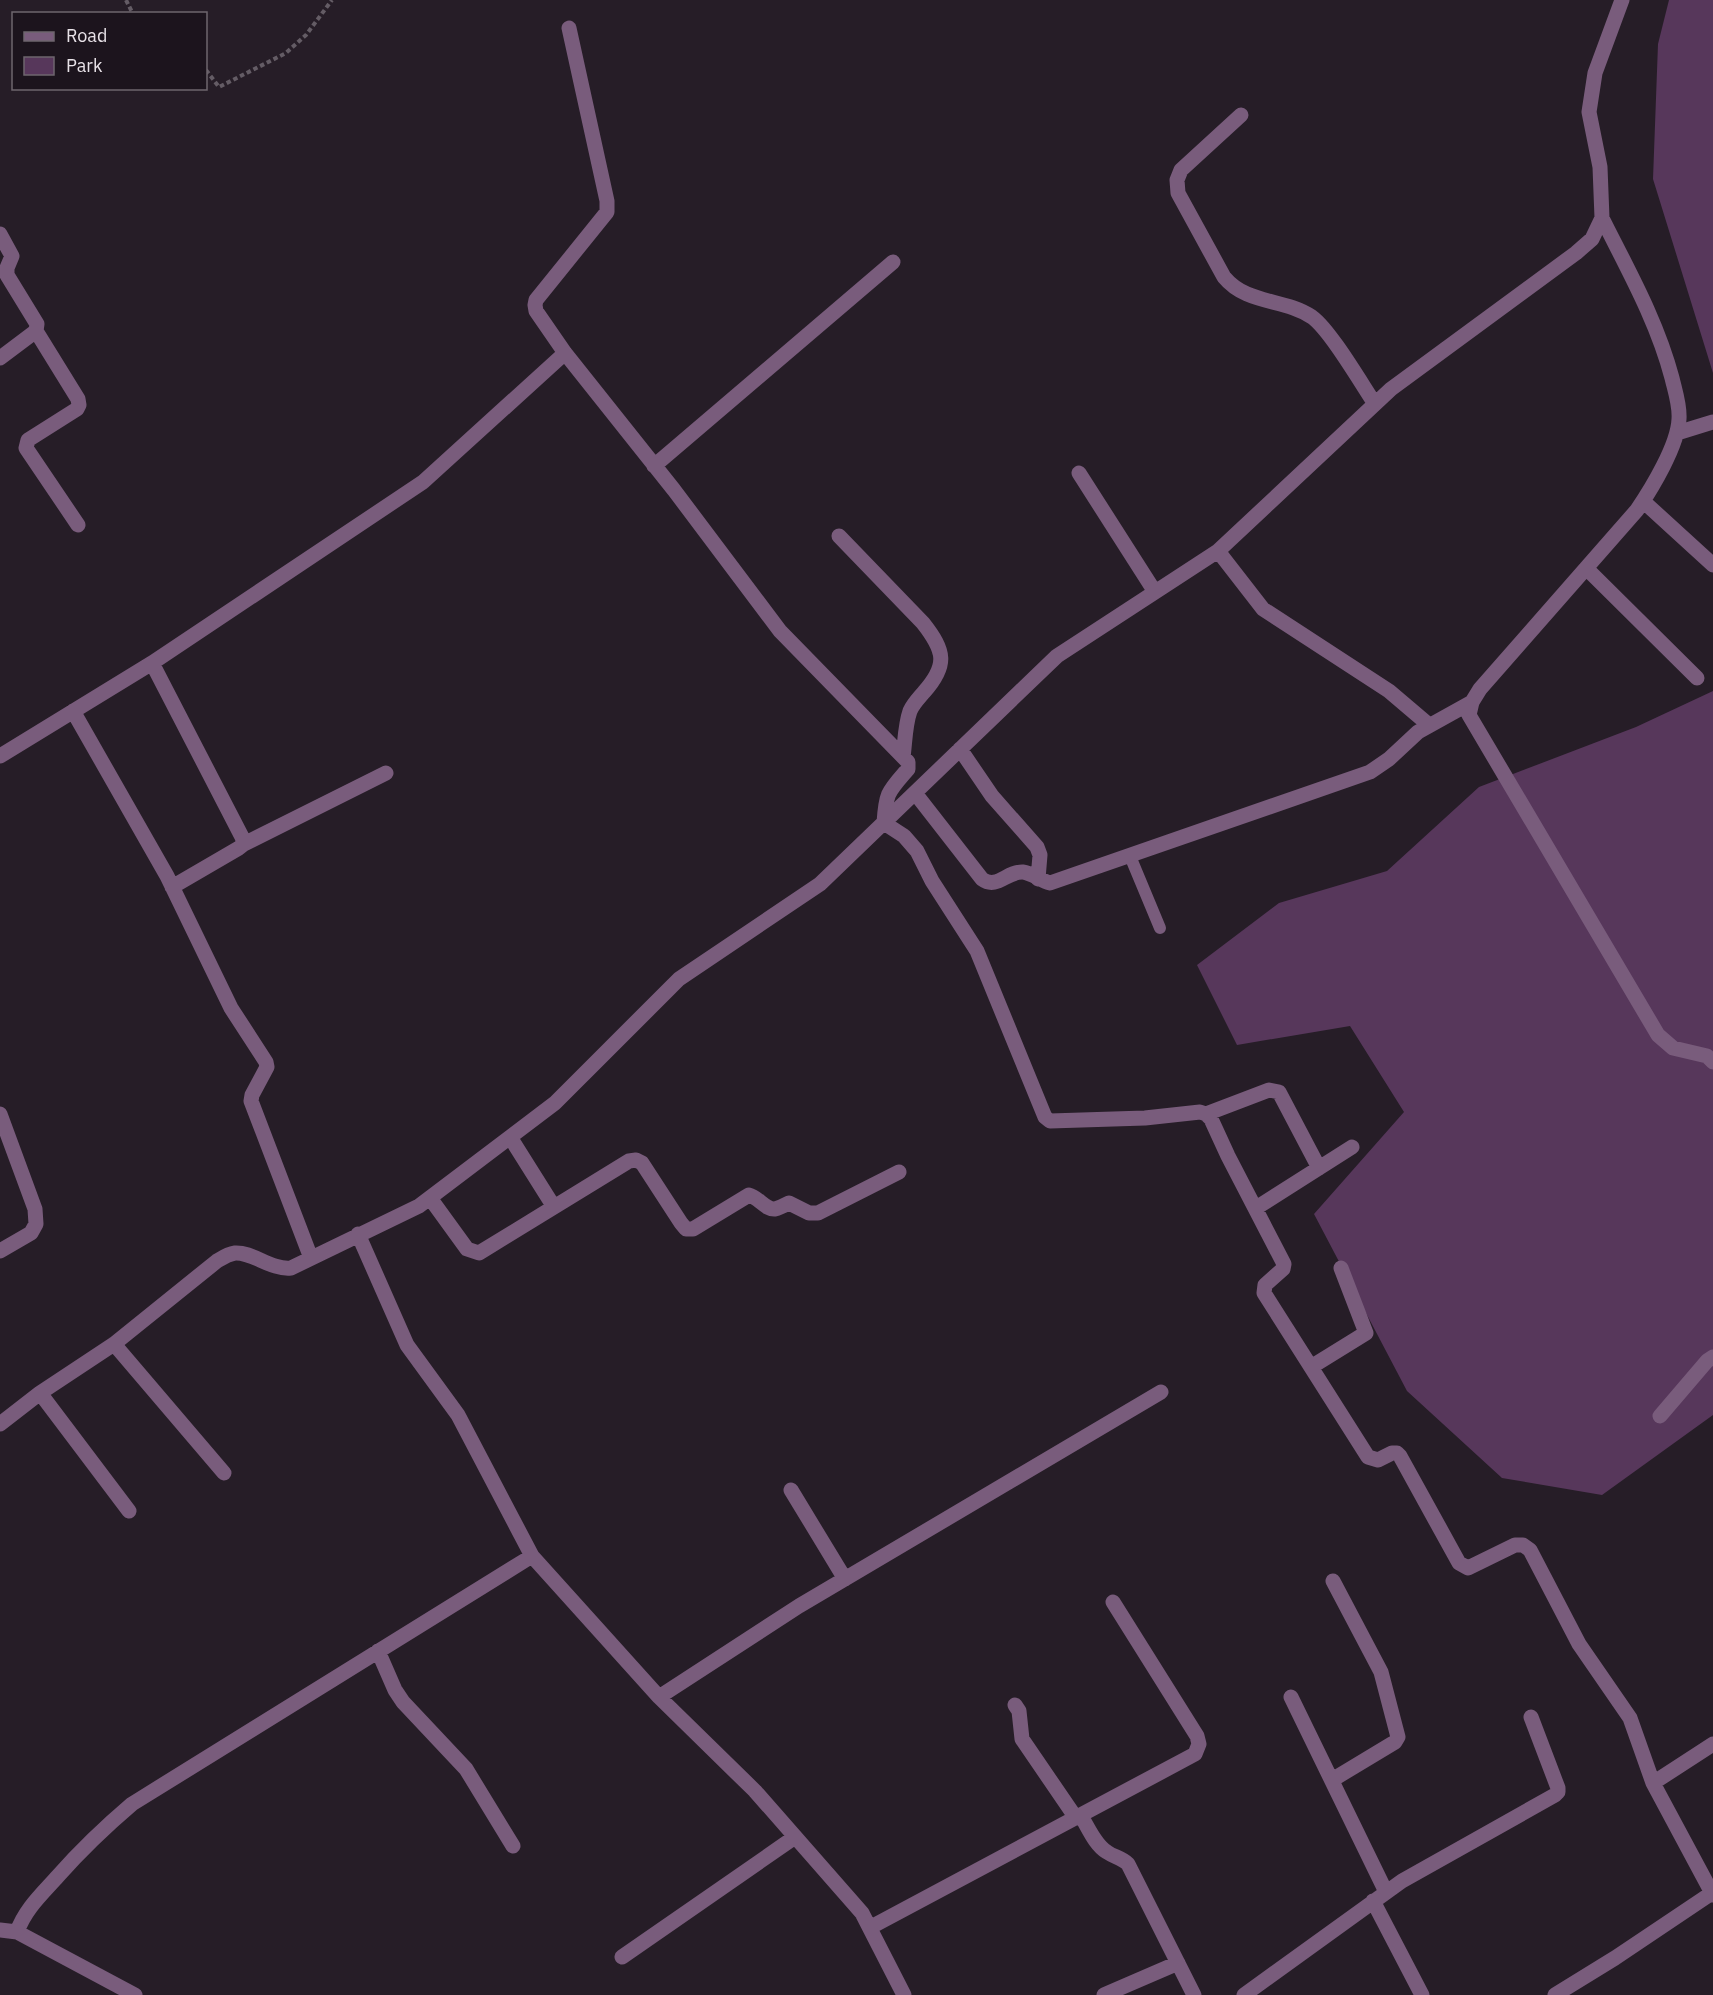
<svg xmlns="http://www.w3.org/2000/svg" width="1713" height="1995" viewBox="0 0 1713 1995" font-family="'IBM Plex Sans',sans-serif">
  <rect width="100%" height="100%" fill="#261d27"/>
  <!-- green -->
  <path fill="#57375b" d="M1669 0H1713V373L1653 179 1658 44Z
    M1713 691V1415L1602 1495 1502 1478 1407 1391 1314 1214 1404 1112 1350 1026 1237 1045 1197 965 1279 903 1387 871 1479 787 1636 727Z"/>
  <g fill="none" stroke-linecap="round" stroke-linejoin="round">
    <!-- path -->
    <path stroke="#645c65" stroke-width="4" stroke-dasharray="4.5 3" stroke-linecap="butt" d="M126 0 133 14
      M206 70 219 87 286 53 306 35 332 0"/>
    <!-- lane -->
    <path stroke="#795c7c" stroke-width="12" d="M1130 856 1160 928"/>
    <!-- street -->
    <path stroke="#795c7c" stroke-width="15" d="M569 28 607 201V212L536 300 535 305 536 311 565 353 674 490 780 631 908 762V769C888 792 886 792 884 823L904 836 917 851 932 881 977 951 1045 1117 1050 1121 1145 1118 1200 1112 1206 1114 1211 1119 1228 1156 1284 1264 1283 1269 1265 1285 1264 1293 1368 1457 1378 1460 1392 1453H1397L1400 1456 1459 1563 1468 1568 1515 1545H1523L1530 1550 1579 1644 1630 1718 1653 1783 1713 1895
      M1241 115 1181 170 1177 180 1178 193 1224 277C1247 305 1284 298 1312 317 1330 330 1361 383 1375 404
      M1602 218C1628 270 1657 321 1672 378 1675 391 1680 405 1679 419 1678 445 1652 488 1637 510L1480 689 1472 702 1469 715 1658 1035 1673 1048 1707 1056 1713 1062
      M0 234 12 256 7 268V275L37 324 36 331 0 358
      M36 331 78 399 79 405 77 409 28 440 26 448 78 525
      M1677 433 1713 422
      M654 466 893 262
      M1079 473 1155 592
      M1643 501 1713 565
      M839 536 923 623C945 651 948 665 924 692 919 698 913 704 910 711 905 725 905 743 903 757
      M1218 551 1263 609 1389 691 1429 725
      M1586 568 1697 678
      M152 663 242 837 244 844 239 848 172 887
      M73 711 167 876 231 1008 266 1062 267 1067 252 1095 251 1101 311 1258
      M960 749 992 796 1037 847 1040 855 1038 879
      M0 756 152 663 423 482 565 353
      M915 793 982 879C997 890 1007 871 1023 872 1032 873 1041 881 1050 883L1370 772 1389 759 1418 732 1472 702
      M244 844 386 773
      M0 1114 35 1209 36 1224 31 1233 0 1251
      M1206 1114 1269 1090 1279 1092 1319 1168
      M510 1137 554 1207
      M430 1198 467 1249 479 1253 629 1161 636 1160 642 1163 681 1223 686 1229H693L749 1195C758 1197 766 1210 775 1209 779 1208 785 1205 789 1203L809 1213H818L899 1172
      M1256 1208 1352 1147
      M358 1234 407 1345 458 1415 532 1556 659 1697 755 1791 862 1913 904 1995
      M114 1344 224 1473
      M1311 1367 1366 1333 1341 1268
      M40 1393 129 1511
      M1660 1416 1707 1361 1713 1357
      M0 1424 40 1393 114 1344 217 1261C222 1258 228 1254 235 1253 253 1252 271 1270 291 1268L419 1206 555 1103 679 979 820 884 1057 656 1218 551 1391 389 1576 253 1592 239 1602 218 1600 167 1589 112 1595 73 1622 0
      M791 1490 845 1579
      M378 1651 395 1690 403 1702 466 1769 513 1846
      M659 1697 799 1606 1161 1392
      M1291 1697 1386 1892
      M1015 1705 1019 1711 1022 1739 1076 1818
      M1332 1780 1395 1742 1398 1737 1381 1672 1333 1581
      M1653 1783 1713 1744
      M1081 1816C1088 1827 1095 1845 1107 1852 1114 1857 1122 1858 1128 1864L1194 1995
      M1373 1901 1422 1995
      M871 1927 1195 1754 1199 1744 1197 1736 1113 1602
      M0 1930 17 1932 135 1995
      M17 1932C25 1909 42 1894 58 1876 81 1850 105 1827 132 1804L532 1556
      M622 1957 795 1837
      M1104 1995 1178 1963
      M1244 1995 1402 1881 1555 1795 1558 1792V1788L1531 1717
      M1555 1995 1615 1958 1712 1893"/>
  </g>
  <!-- legend -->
  <rect x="12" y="12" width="195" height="78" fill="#1c141d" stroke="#6e666e" stroke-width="1.5"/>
  <rect x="24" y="32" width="30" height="9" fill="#795c7c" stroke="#6e666e" stroke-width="1.5"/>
  <text x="66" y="42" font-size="18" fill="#e8e2e8">Road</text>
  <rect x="24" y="57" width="30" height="18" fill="#57375b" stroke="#6e666e" stroke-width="1.5"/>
  <text x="66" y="72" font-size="18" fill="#e8e2e8">Park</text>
</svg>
